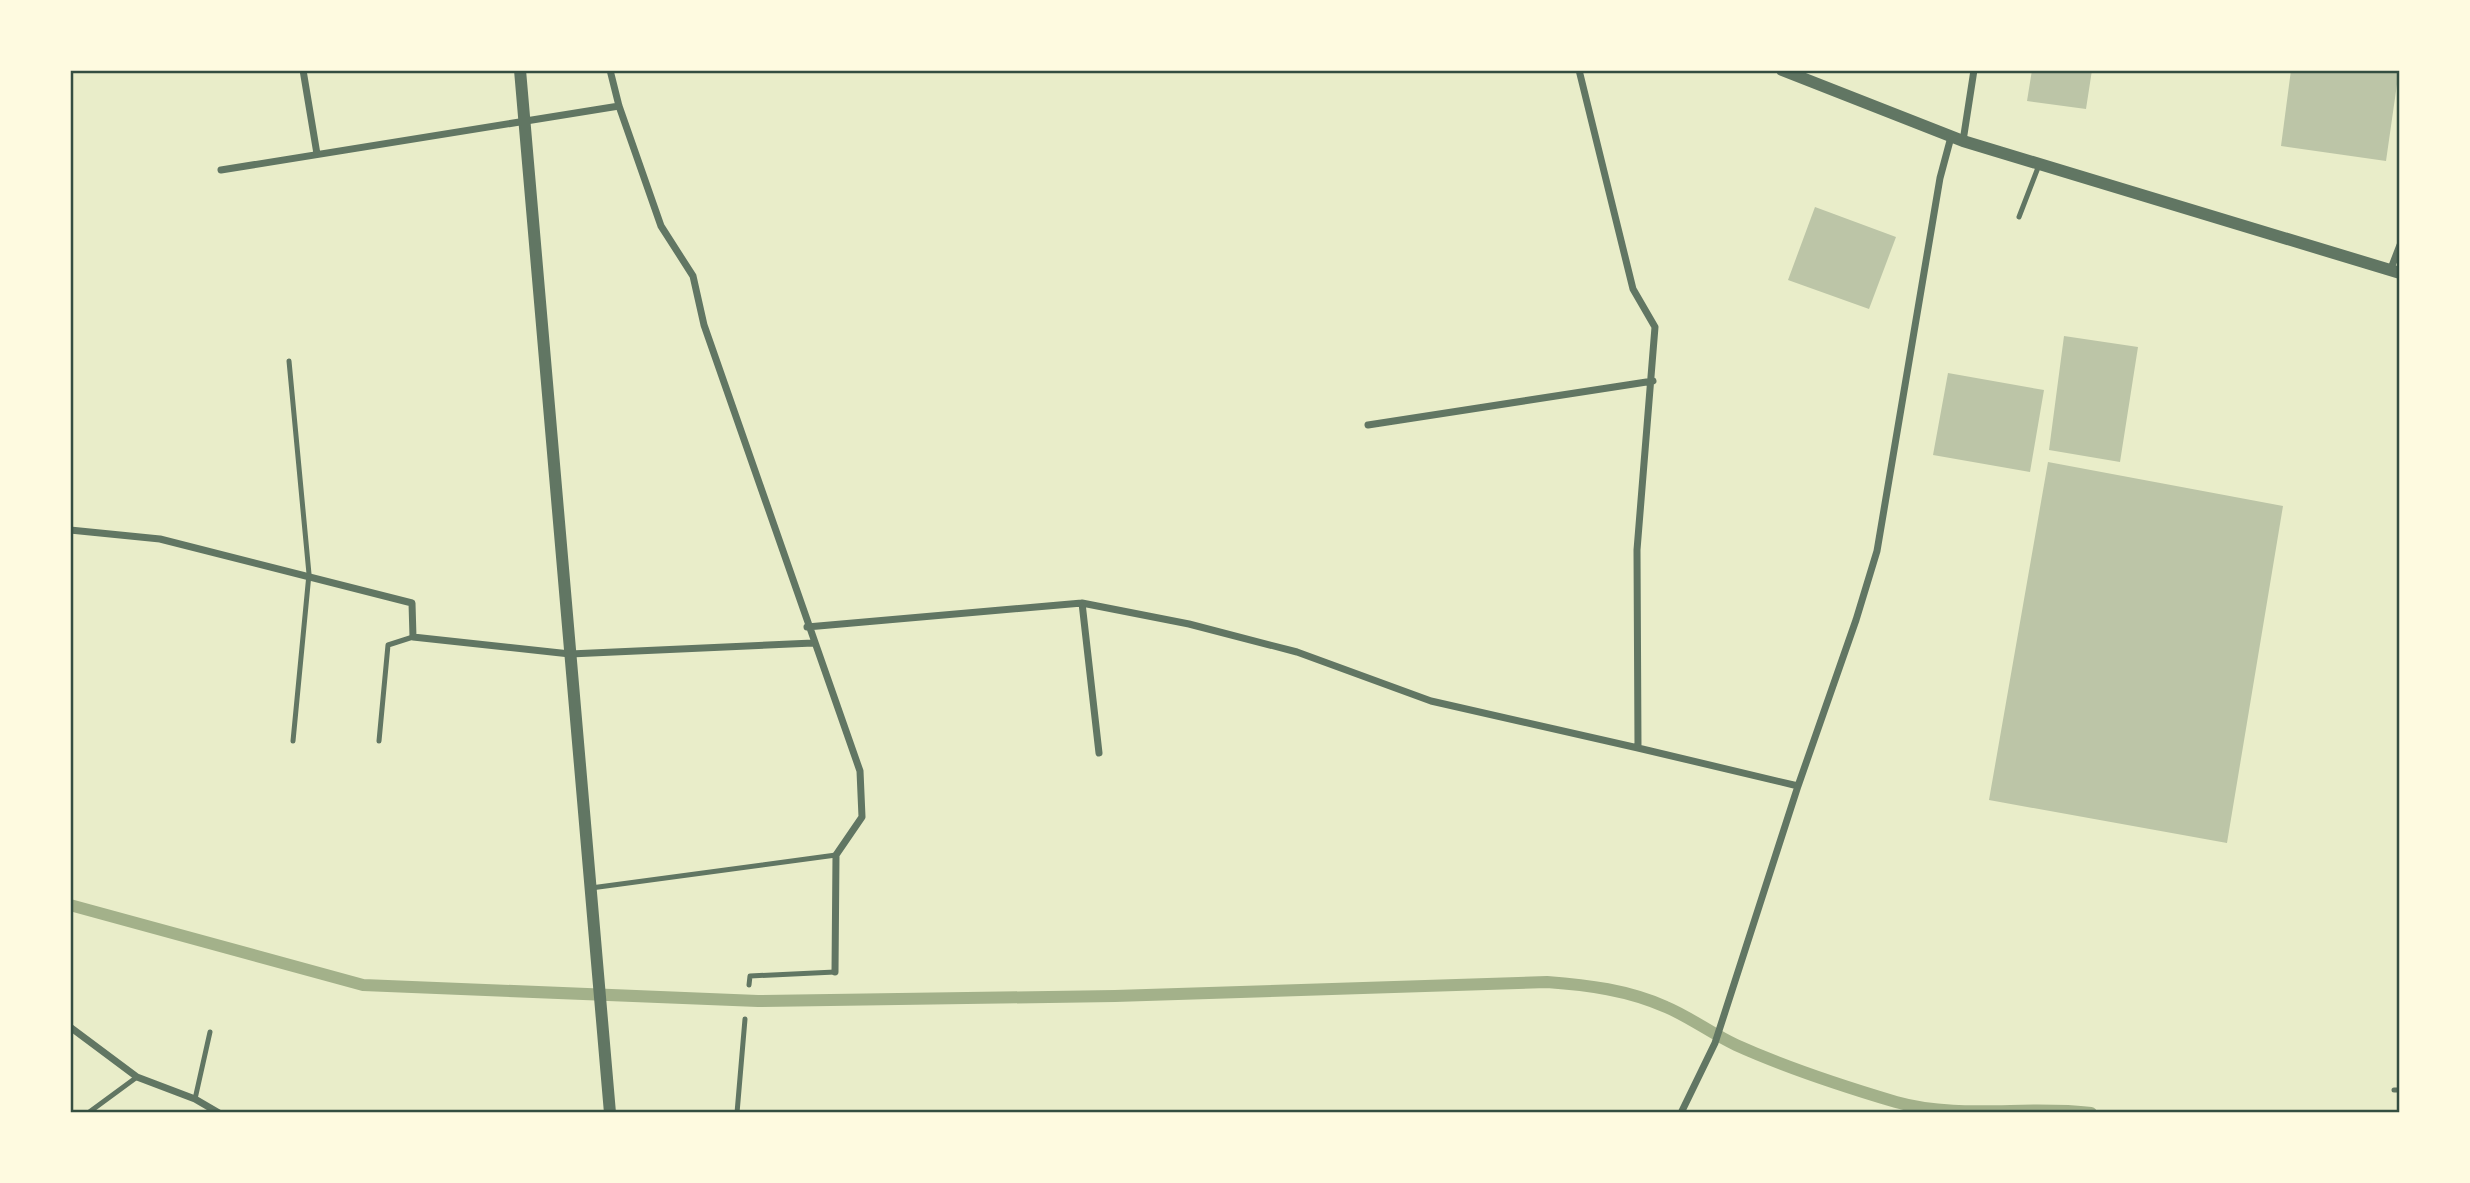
<svg xmlns="http://www.w3.org/2000/svg" width="2470" height="1183" viewBox="0 0 2470 1183" font-family="'Sofia Sans Condensed',sans-serif">
  <rect width="100%" height="100%" fill="#e9edc9"/>
  <g fill="none" stroke-linecap="round" stroke-linejoin="round">
    <!-- stream -->
    <path stroke="#a3b18a" stroke-width="12" d="M70 905 363 985 758 1001 1115 996 1547 982C1588 985 1628 990 1666 1007 1690 1017 1712 1034 1736 1045 1787 1068 1842 1086 1896 1102 1960 1120 2026 1105 2091 1113"/>
  </g>
  <!-- building -->
  <path fill="#bcc5a7" d="M2032 70H2092L2086 109 2027 101Z
    M2291 70H2399L2386 161 2281 146Z
    M1815 207 1896 237 1869 309 1788 280Z
    M2064 336 2138 347 2120 462 2049 450Z
    M1948 373 2044 390 2030 472 1933 455Z
    M2048 462 2283 506 2227 843 1989 800Z"/>
  <g fill="none" stroke-linecap="round" stroke-linejoin="round">
    <!-- service -->
    <path stroke="#617663" stroke-width="5" d="M2019 217 2039 165
      M289 361 309 574 293 741
      M379 741 388 645 413 637
      M591 888 836 855
      M749 985 750 976 835 972
      M2394 1090H2400
      M195 1099 210 1032
      M88 1113 137 1077
      M737 1113 745 1019"/>
    <!-- minor -->
    <path stroke="#617663" stroke-width="7" d="M303 70 317 154
      M610 70 619 106 661 226 693 276 704 325 860 771 862 817 836 855 835 972
      M1579 70 1633 289 1655 327 1637 550 1638 748 1798 786
      M1963 141 1974 70
      M221 170 619 106
      M2390 271 2400 245
      M1368 425 1653 381
      M70 530 160 539 412 603 413 637 570 654 813 643
      M1082 603 1099 753
      M807 627 1082 603 1189 624 1297 652 1431 701 1638 748
      M70 1027 137 1077 195 1099 219 1113
      M1681 1113 1715 1043 1798 786 1856 620 1877 551 1940 178 1951 137"/>
    <!-- tertiary -->
    <path stroke="#617663" stroke-width="12" d="M520 70 610 1113
      M1782 70 1963 141 2400 273"/>
  </g>
  <!-- border -->
  <rect width="2470" height="1183" fill="none" stroke="#fefae0" stroke-width="144"/>
  <rect x="72" y="72" width="2326" height="1039" fill="none" stroke="#344e41" stroke-width="2.5"/>
</svg>
